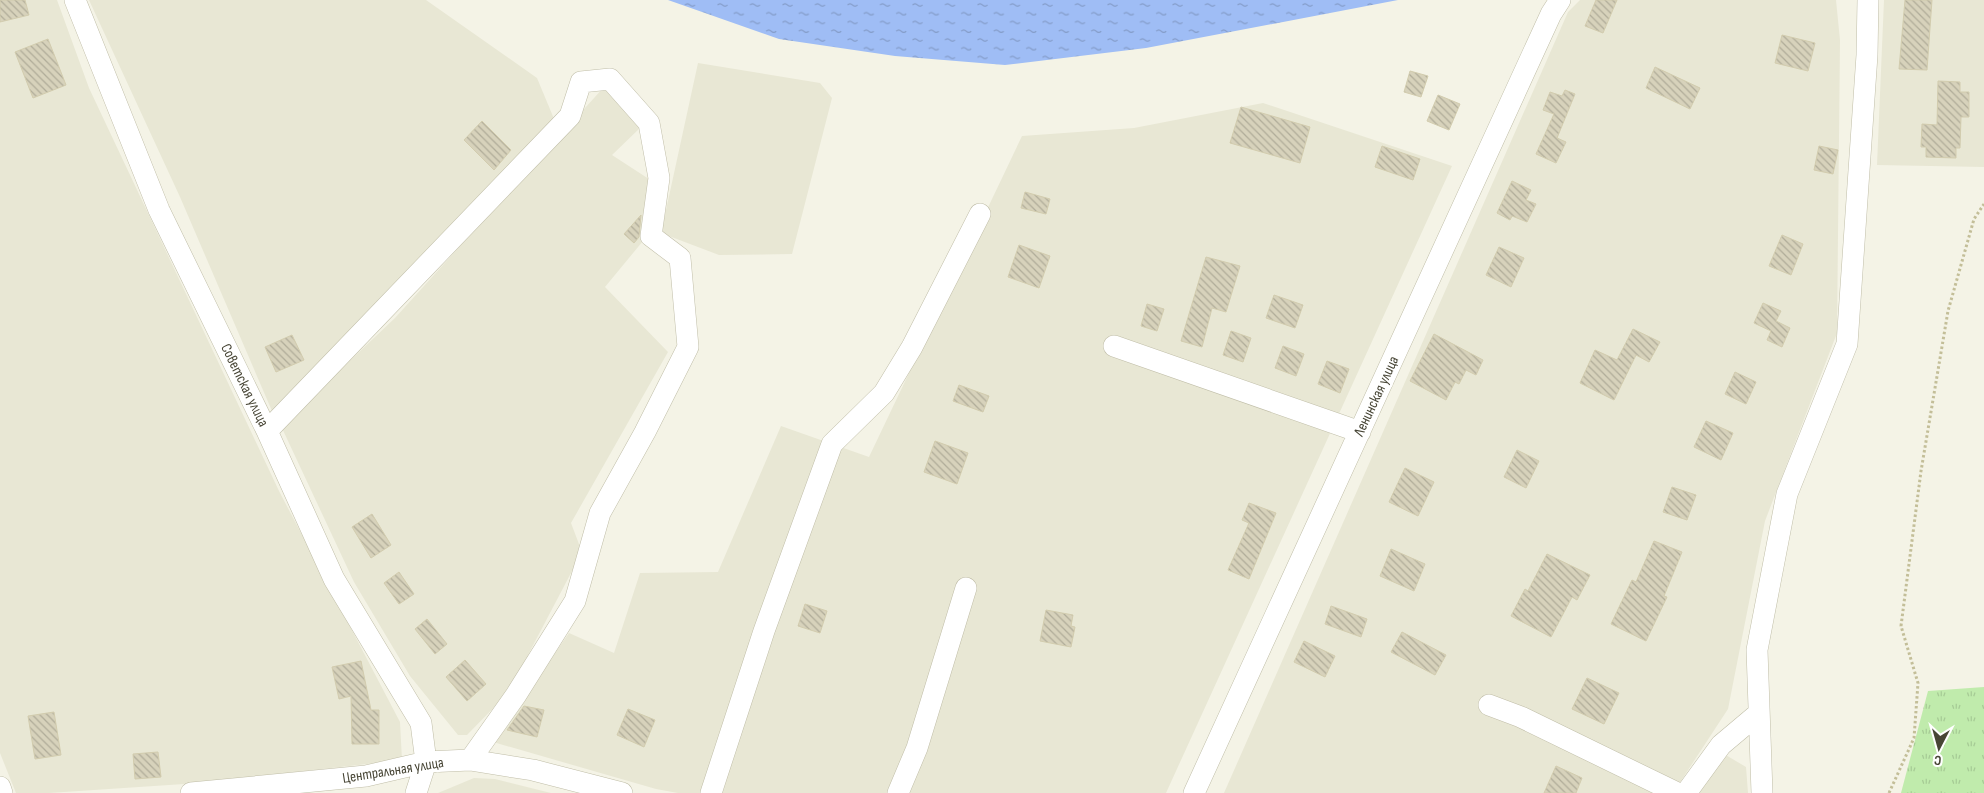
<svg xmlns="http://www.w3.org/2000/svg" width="1984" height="793" viewBox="0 0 1984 793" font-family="'Sofia Sans Condensed',sans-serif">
  <defs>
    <pattern id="grass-tufts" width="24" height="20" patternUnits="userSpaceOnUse" patternTransform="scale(1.25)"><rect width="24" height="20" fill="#c0ebac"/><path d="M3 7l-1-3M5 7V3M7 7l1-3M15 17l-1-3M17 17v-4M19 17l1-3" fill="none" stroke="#a6cb95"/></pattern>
    <pattern id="water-ripples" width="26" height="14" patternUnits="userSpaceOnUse" patternTransform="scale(1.25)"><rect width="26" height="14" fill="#9fbdf5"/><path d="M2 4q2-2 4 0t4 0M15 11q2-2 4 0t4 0" fill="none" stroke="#839bc7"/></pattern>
    <pattern id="building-back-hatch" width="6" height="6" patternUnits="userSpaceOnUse" patternTransform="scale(1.25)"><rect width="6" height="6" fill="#d7d2bb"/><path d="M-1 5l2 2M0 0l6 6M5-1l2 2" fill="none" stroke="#b0ac99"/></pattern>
  </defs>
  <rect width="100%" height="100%" fill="#f4f3e6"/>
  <!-- residential -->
  <path fill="#e8e7d4" d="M0 0H57L89 88 279 491 400 722 402 760 199 783 49 793H16L0 753Z
    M89 0H426L537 78 557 126 272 411 180 197Z
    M1580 0H1836L1840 40 1837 333 1765 521 1728 709 1673 793H1224L1568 12Z
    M1884 0H1984V167L1877 165Z
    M698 63 820 83 832 98 792 254 719 255 661 233Z
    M604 87 640 128 612 155 655 183 643 241 605 287 668 352 571 523 582 552 529 653 514 687 467 735H458L410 676 354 582 281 426 395 318Z
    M1263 103 1452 166 1166 793H678L656 789 493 742 569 633 614 653 640 573 718 572 781 426 869 457 1022 136 1134 128Z
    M1719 751 1746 767 1748 793H1698Z
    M474 778 495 779 551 793H438Z"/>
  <!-- grass -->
  <path fill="url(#grass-tufts)" d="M1984 687V793H1901L1928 691Z"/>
  <!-- water -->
  <path fill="url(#water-ripples)" d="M668 0H1398L1146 48 1005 65 895 56 779 39Z"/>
  <!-- building -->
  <path fill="url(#building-back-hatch)" stroke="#d2ccae" d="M0 0H25L29 15 0 22Z
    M1596 0H1617L1603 33 1585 26Z
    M1905 0H1932L1927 70 1899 69Z
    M1782 35 1815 43 1808 71 1775 63Z
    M48 39 66 85 33 98 15 52Z
    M1655 67 1700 88 1690 109 1646 88Z
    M1410 71 1428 76 1421 97 1404 92Z
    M1938 81 1960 82V92H1969V117H1961L1960 148H1956V158L1926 157V147H1921L1922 124 1937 125Z
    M1565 90 1575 94 1557 138 1566 142 1556 163 1536 154 1554 114 1543 110 1550 92 1562 96Z
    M1438 95 1460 104 1449 130 1427 121Z
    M1241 107 1310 127 1300 163 1230 143Z
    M482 121 511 150 494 170 464 140Z
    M1382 146 1420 159 1413 180 1375 167Z
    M1819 146 1838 150 1833 174 1814 170Z
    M1512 181 1531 190 1526 200 1536 204 1527 222 1512 216 1510 220 1497 213Z
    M1025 192 1050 199 1046 214 1021 208Z
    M641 215 639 237 634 243 624 234Z
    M1782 235 1803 244 1791 275 1769 266Z
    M1019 245 1050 256 1039 288 1008 277Z
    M1499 247 1524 258 1511 287 1486 275Z
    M1206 257 1240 266 1226 312 1212 308 1202 347 1181 341Z
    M1274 295 1303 305 1295 328 1266 318Z
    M1763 303 1781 311 1776 321 1790 328 1782 347 1767 340 1771 331 1754 323Z
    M1147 304 1164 309 1157 331 1141 326Z
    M1633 329 1660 342 1649 362 1636 355 1614 400 1580 383 1595 350 1617 360Z
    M1231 331 1251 338 1243 362 1223 355Z
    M1434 334 1483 360 1476 375 1466 370 1459 384 1455 382 1446 400 1410 381Z
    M292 335 304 360 276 372 265 347Z
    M1283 346 1304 354 1296 376 1275 368Z
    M1327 361 1349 369 1340 393 1318 384Z
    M1735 372 1756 382 1746 404 1725 394Z
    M959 385 989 396 983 412 953 401Z
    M1706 421 1733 433 1721 460 1694 447Z
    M935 441 968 453 957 484 924 472Z
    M1517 450 1539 461 1526 488 1504 477Z
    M1405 468 1434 482 1418 516 1389 502Z
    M1672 487 1696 495 1687 520 1663 512Z
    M1249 503 1276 513 1249 579 1228 570 1249 523 1242 520Z
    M372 514 391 545 371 558 352 527Z
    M1654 541 1682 552 1664 596 1667 597 1646 641 1611 624 1632 580 1636 582Z
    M1391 549 1425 564 1414 591 1380 576Z
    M1547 554 1590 575 1577 600 1572 597 1551 637 1511 616 1525 589 1528 591Z
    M399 572 414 594 399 604 384 583Z
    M805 604 827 611 820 633 798 626Z
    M1331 606 1367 619 1361 637 1325 624Z
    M1046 610 1073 615 1071 626 1075 627 1071 647 1040 641Z
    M427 619 447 644 435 654 415 629Z
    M1402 632 1446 655 1435 675 1391 652Z
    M1304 641 1335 656 1325 677 1294 662Z
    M465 660 486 684 467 701 446 677Z
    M361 661 371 710H379V744H352L351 696 339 699 332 667Z
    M1587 678 1619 693 1604 724 1572 709Z
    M524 706 544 710 537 737 507 730Z
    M628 709 655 720 644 747 617 735Z
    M54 712 61 755 35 759 28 716Z
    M158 752 161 777 135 779 133 754Z
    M1556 766 1582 778 1576 793H1544Z"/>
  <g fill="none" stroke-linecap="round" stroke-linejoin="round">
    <defs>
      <path id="minor" d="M75 0 159 210 267 431 334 579 421 723 426 762 416 793
        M1114 346 1360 432
        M267 431 570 116 581 82 610 79 649 123 659 178 651 236 680 258 688 347 645 432 600 513 575 601 516 695 470 760
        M1489 705 1521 717 1677 793
        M0 787 2 793
        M191 793 366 776 426 762 470 760 533 770 622 793
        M711 793 764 631 832 444 884 393 912 347 980 214
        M898 793 917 748 966 588
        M1194 793 1551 14 1560 0
        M1686 793 1721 745 1759 713
        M1762 793 1757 650 1787 494 1847 344 1867 55 1868 0"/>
    </defs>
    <!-- minor casing -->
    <use href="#minor" stroke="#c0bea8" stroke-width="22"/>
    <!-- path -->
    <path stroke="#c3be98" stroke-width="3" stroke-dasharray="2.5 2.5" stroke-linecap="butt" d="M1889 793 1914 738 1918 683 1901 626 1921 471 1948 311 1974 219 1984 204"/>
    <!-- minor -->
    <use href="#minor" stroke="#fff" stroke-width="21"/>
  </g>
  <g text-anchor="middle" stroke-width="5" stroke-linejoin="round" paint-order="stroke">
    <!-- street labels -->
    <g font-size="15" fill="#474535" stroke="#fff">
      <text transform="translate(245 385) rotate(64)" y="5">Советская улица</text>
      <text transform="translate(1376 396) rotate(-65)" y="5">Ленинская улица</text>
      <text transform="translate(393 770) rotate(-9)" y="5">Центральная улица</text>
    </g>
  </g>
  <!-- north arrow -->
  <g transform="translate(1939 748) rotate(186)" stroke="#ffffff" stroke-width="4" paint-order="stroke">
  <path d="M0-4L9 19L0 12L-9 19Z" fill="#474535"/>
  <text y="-8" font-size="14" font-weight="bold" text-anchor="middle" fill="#474535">С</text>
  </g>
</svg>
